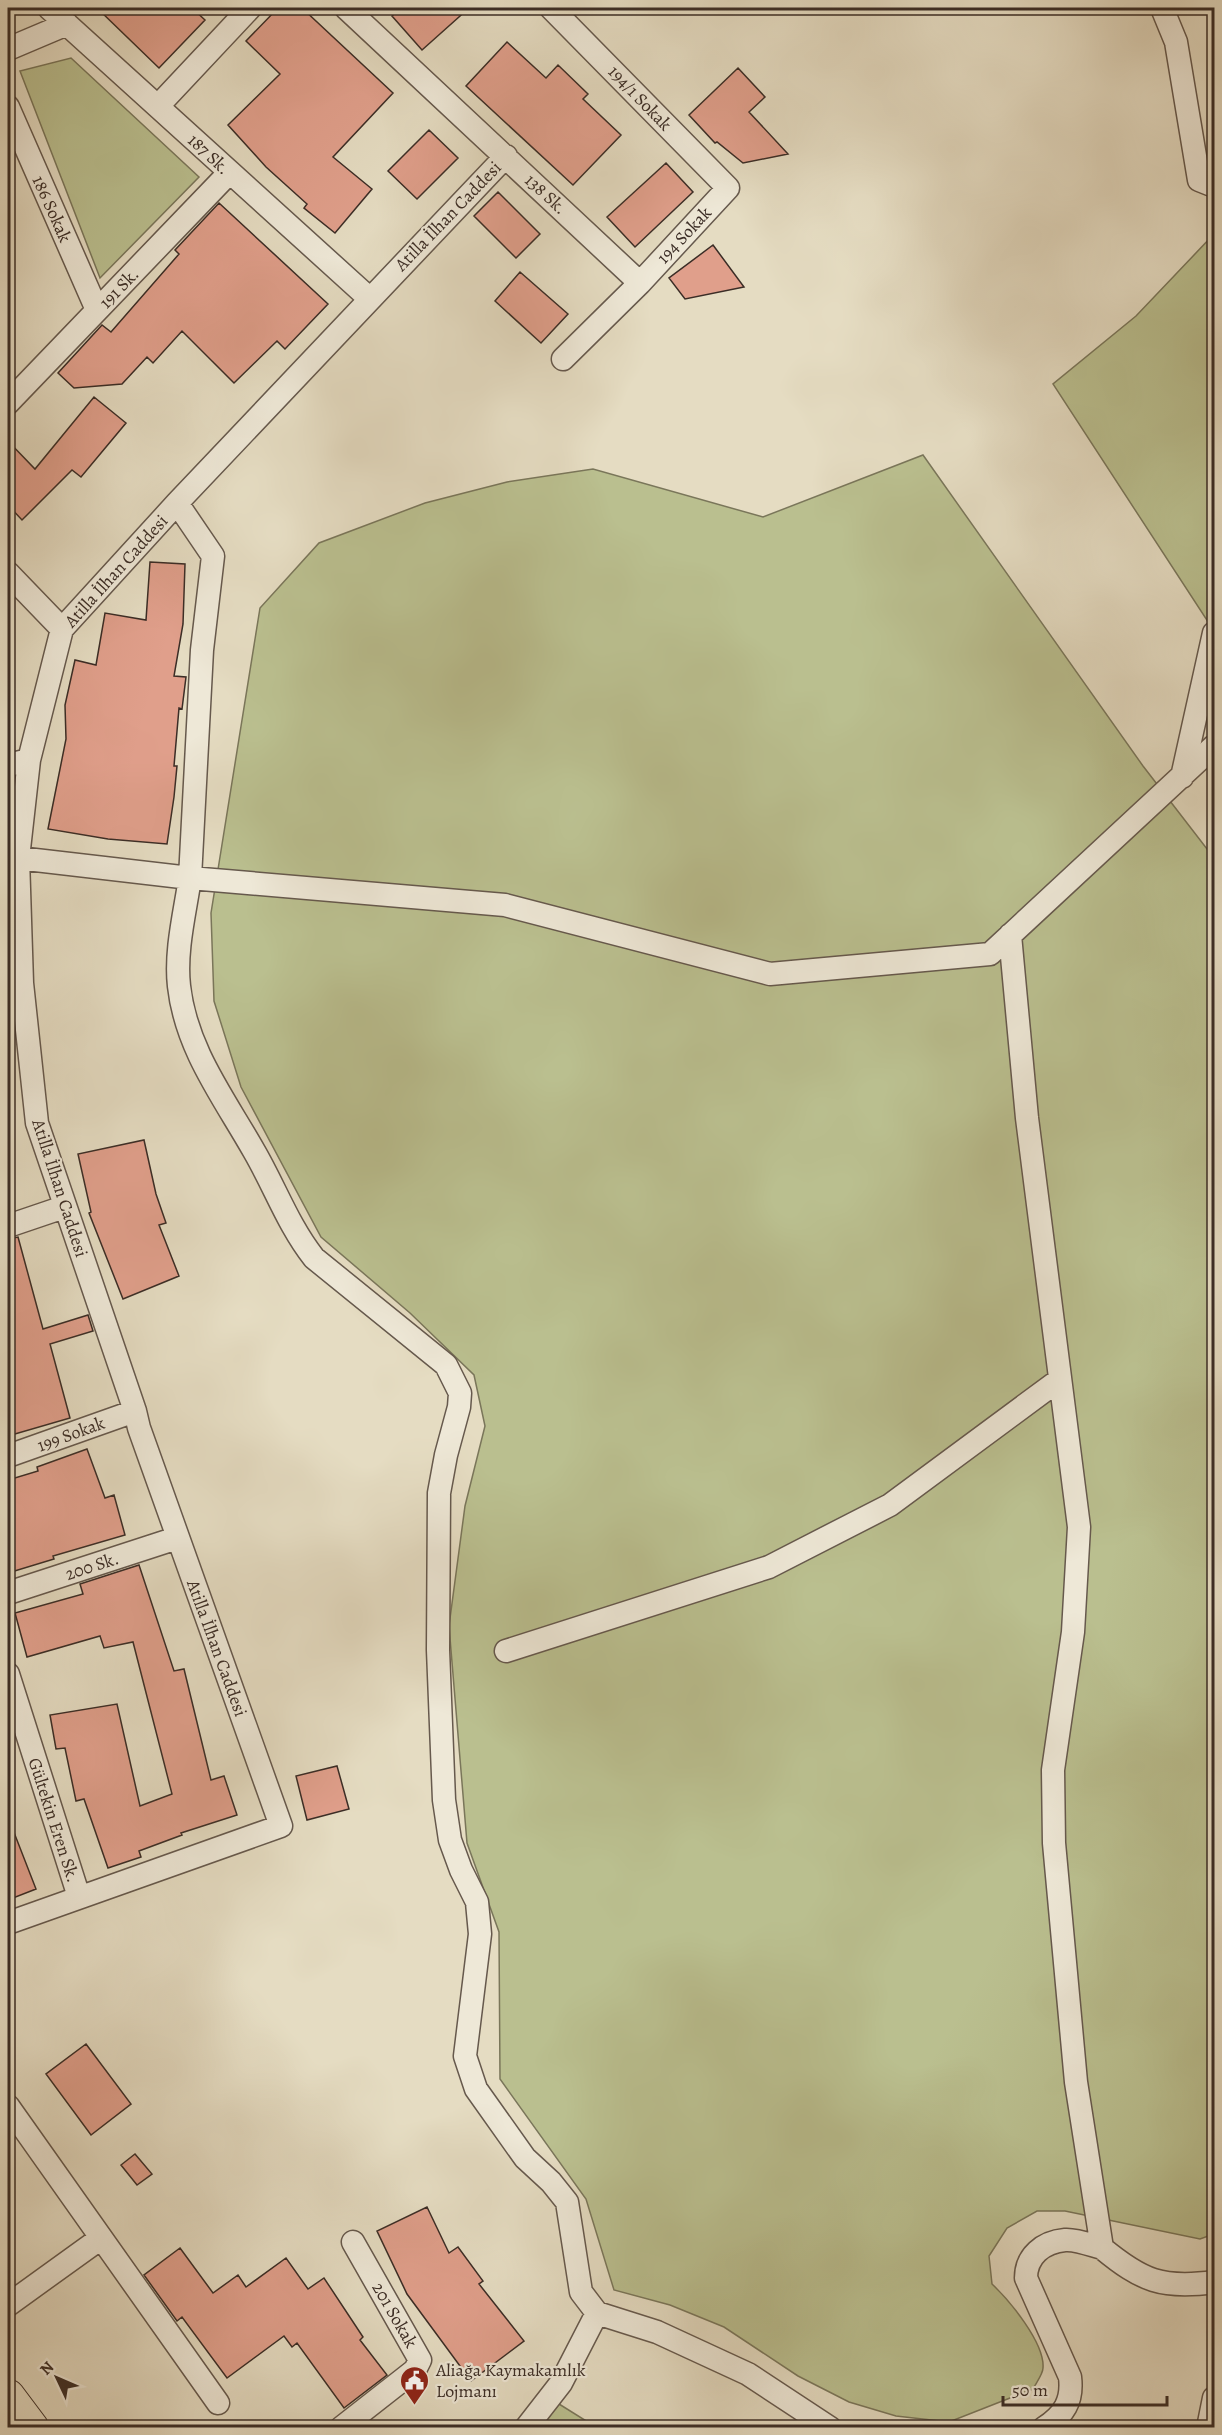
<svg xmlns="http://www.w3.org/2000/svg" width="1222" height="2435" viewBox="0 0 1222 2435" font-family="Alegreya,serif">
  <rect width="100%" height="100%" fill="#e5dcc2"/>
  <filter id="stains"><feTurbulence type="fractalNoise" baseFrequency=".00333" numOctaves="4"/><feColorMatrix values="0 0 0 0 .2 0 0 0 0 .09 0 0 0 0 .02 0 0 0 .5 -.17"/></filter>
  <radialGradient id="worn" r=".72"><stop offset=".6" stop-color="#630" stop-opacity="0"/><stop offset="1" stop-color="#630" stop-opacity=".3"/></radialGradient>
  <!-- green -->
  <path fill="#babf8f" stroke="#7a765a" stroke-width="1.5" d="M71 58 199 177 100 278 20 71Z
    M1214 234V631L1053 384 1136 316Z
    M923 455 1143 766 1214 858V2234L1200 2239 1065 2211H1037L1007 2228 989 2256 992 2284C1009 2300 1045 2343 1043 2368 1043 2374 1036 2383 1033 2389L949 2422 896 2416 849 2402 798 2376 724 2327 670 2305 614 2290 586 2199 500 2079 499 1932 467 1843 449 1626 465 1506 485 1426 474 1375 410 1313 321 1237 241 1087 214 1001 211 913 260 608 319 543 425 503 507 482 593 469 763 517Z
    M551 2399 596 2427 527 2428Z"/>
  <!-- building -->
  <path fill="#e09f8b" stroke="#3b2d26" stroke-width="1.5" d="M97 8H192L205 20 159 68Z
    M278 8H302L393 93 333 157 372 189 335 233 304 208 307 204 266 167 228 125 280 74 246 41Z
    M401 8H469L422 50 392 16Z
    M507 42 546 78 558 65 588 94 583 99 621 135 573 185 466 86Z
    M738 68 765 97 749 112 788 154 743 163 717 142 715 143 689 115Z
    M429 130 458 158 417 199 388 171Z
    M666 163 693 192 635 247 607 217Z
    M498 192 540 234 516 258 474 216Z
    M219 203 328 304 285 349 277 341 234 383 182 331 153 363 147 357 122 384 74 388 58 373 102 325 111 332 179 254 175 250Z
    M713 245 744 287 685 299 669 278Z
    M520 272 568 314 541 343 495 301Z
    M94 397 126 423 81 477 72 470 22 520 8 505V441L35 469Z
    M150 562 185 564 183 624 174 676 186 677 182 709 179 708 174 766H177L174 797 167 844 108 839 48 829 66 739 65 705 75 660 96 665 105 613 146 620Z
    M144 1140 156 1194 166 1223 159 1225 179 1276 123 1299 89 1213 91 1212 78 1154Z
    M18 1237 43 1329 88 1315 93 1331 50 1344 70 1418 8 1436V1239Z
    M87 1449 105 1498 114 1495 125 1535 53 1556 54 1559 8 1573V1480L38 1471 37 1467Z
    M139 1565 174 1671 184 1669 211 1780 224 1776 237 1815 181 1833 182 1835 139 1851 141 1857 108 1868 84 1799 76 1801 65 1748 56 1749 50 1715 117 1704 140 1806 172 1794 133 1642 104 1648 100 1636 27 1657 15 1613 83 1594 80 1584Z
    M337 1766 349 1809 307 1820 296 1776Z
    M8 1817 36 1889 8 1900Z
    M86 2044 131 2104 91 2135 46 2074Z
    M135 2154 152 2174 137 2185 121 2165Z
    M427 2207 449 2253 458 2247 483 2281 479 2284 524 2341 471 2381 407 2294 377 2231Z
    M180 2248 213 2293 238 2275 246 2287 286 2258 308 2289 324 2278 363 2337 360 2340 387 2375 344 2408 297 2343 292 2347 284 2336 227 2378 182 2317 177 2321 144 2275Z"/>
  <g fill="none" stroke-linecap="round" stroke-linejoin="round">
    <defs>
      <path id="minor" d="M49 8 370 299
        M346 8 640 283 563 359
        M551 8 728 188 640 283
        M1162 8 1176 42 1199 180 1214 186
        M8 49 67 24
        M158 106 250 8
        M8 107 97 310
        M8 403 229 173
        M8 573 62 629
        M8 765 29 760
        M1182 777 1214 633
        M18 858 190 878 202 650 213 556 177 503
        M1010 935 1027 1118 1079 1527 1073 1632 1053 1770 1054 1843 1076 2082 1102 2248C1142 2281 1162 2289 1214 2282
        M8 1226 64 1207
        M8 1456 135 1411
        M8 1593 177 1538
        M506 1651 769 1567 890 1505 1059 1380
        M8 1674 79 1897
        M8 1923 281 1826 139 1428 135 1411 37 1123 22 983 18 858 29 760 62 629 177 503 506 156
        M8 2106 218 2403
        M8 2305 101 2238
        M341 2428 415 2370 420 2360 353 2242
        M526 2428 561 2383 597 2313
        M830 2428 748 2374 657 2332 597 2313 581 2292 567 2202 551 2182 525 2158 476 2089 465 2056 480 1934 477 1902 461 1870 450 1840 444 1800 438 1650 439 1493 446 1455 459 1407 460 1393 446 1365 314 1258C288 1225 275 1187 254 1151 224 1098 186 1049 179 986 175 951 185 912 190 878L505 905 770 974 990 954 1214 746
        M1044 2428C1064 2415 1073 2401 1070 2377L1026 2278C1026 2256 1043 2242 1065 2240 1076 2239 1091 2245 1102 2248
        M1208 2428 1214 2398"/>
      <path id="highway" d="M8 2396 32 2428"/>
    </defs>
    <!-- minor casing -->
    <use href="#minor" stroke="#66594d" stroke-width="25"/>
    <!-- highway casing -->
    <use href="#highway" stroke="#3b2d26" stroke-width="35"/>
    <!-- path -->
    <path stroke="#3b2d26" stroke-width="4" stroke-dasharray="1.5 3" stroke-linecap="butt" d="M382 2428H383"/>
    <!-- minor -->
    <use href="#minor" stroke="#eee8d7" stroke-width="22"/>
    <!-- highway -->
    <use href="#highway" stroke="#e5dcc2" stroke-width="33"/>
  </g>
  <!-- icons -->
  <defs>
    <symbol id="civic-pin" viewBox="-11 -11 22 30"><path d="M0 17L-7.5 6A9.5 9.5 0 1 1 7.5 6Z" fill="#8f2418" stroke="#eee8d7"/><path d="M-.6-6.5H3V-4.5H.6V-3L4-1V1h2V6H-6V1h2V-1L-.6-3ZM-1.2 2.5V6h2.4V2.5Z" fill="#fff"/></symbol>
  </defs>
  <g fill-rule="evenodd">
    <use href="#civic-pin" x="398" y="2364" width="33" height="45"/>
  </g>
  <g text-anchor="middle" stroke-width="4.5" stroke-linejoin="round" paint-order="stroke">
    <!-- street labels -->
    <g font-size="18" fill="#3b2d26" stroke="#eee8d7">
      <text transform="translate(640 98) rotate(46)" y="6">194/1 Sokak</text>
      <text transform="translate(209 154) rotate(43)" y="6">187 Sk.</text>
      <text transform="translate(546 194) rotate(43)" y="6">138 Sk.</text>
      <text transform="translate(52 209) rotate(66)" y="6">186 Sokak</text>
      <text transform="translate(448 216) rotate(-46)" y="6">Atilla İlhan Caddesi</text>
      <text transform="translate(684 235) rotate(-47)" y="6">194 Sokak</text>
      <text transform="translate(119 288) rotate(-46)" y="6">191 Sk.</text>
      <text transform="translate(116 571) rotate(-48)" y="6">Atilla İlhan Caddesi</text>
      <text transform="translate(60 1188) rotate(72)" y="6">Atilla İlhan Caddesi</text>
      <text transform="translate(71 1434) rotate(-20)" y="6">199 Sokak</text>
      <text transform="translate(92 1566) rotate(-18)" y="6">200 Sk.</text>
      <text transform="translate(217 1648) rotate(70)" y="6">Atilla İlhan Caddesi</text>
      <text transform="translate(54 1820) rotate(72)" y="6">Gültekin Eren Sk.</text>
      <text transform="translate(395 2315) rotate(60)" y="6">201 Sokak</text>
    </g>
    <!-- poi labels -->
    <g font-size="18" fill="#3b2d26" stroke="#eee8d7" text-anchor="start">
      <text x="436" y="2376">Aliağa Kaymakamlık<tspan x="436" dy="21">Lojmanı</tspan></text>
    </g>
  </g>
  <!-- margin -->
  <rect width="1222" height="2435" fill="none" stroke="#e5dcc2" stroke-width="30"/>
  <rect x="9" y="9" width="1204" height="2417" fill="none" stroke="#3b2d26" stroke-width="3"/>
  <rect x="15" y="15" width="1192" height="2405" fill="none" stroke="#3b2d26" stroke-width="1.5"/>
  <!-- north arrow -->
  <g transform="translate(57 2378) rotate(314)" stroke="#eee8d7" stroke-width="4.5" paint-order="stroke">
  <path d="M0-4.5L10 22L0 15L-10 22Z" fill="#3b2d26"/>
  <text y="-9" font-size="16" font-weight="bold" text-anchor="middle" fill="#3b2d26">N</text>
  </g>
  <!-- scale -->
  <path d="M1003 2396v9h164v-9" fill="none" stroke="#3b2d26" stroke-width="3"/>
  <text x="1012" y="2396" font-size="18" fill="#3b2d26" stroke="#eee8d7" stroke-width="4.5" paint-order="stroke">50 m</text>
  <rect width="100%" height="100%" filter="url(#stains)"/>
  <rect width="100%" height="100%" fill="url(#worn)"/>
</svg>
